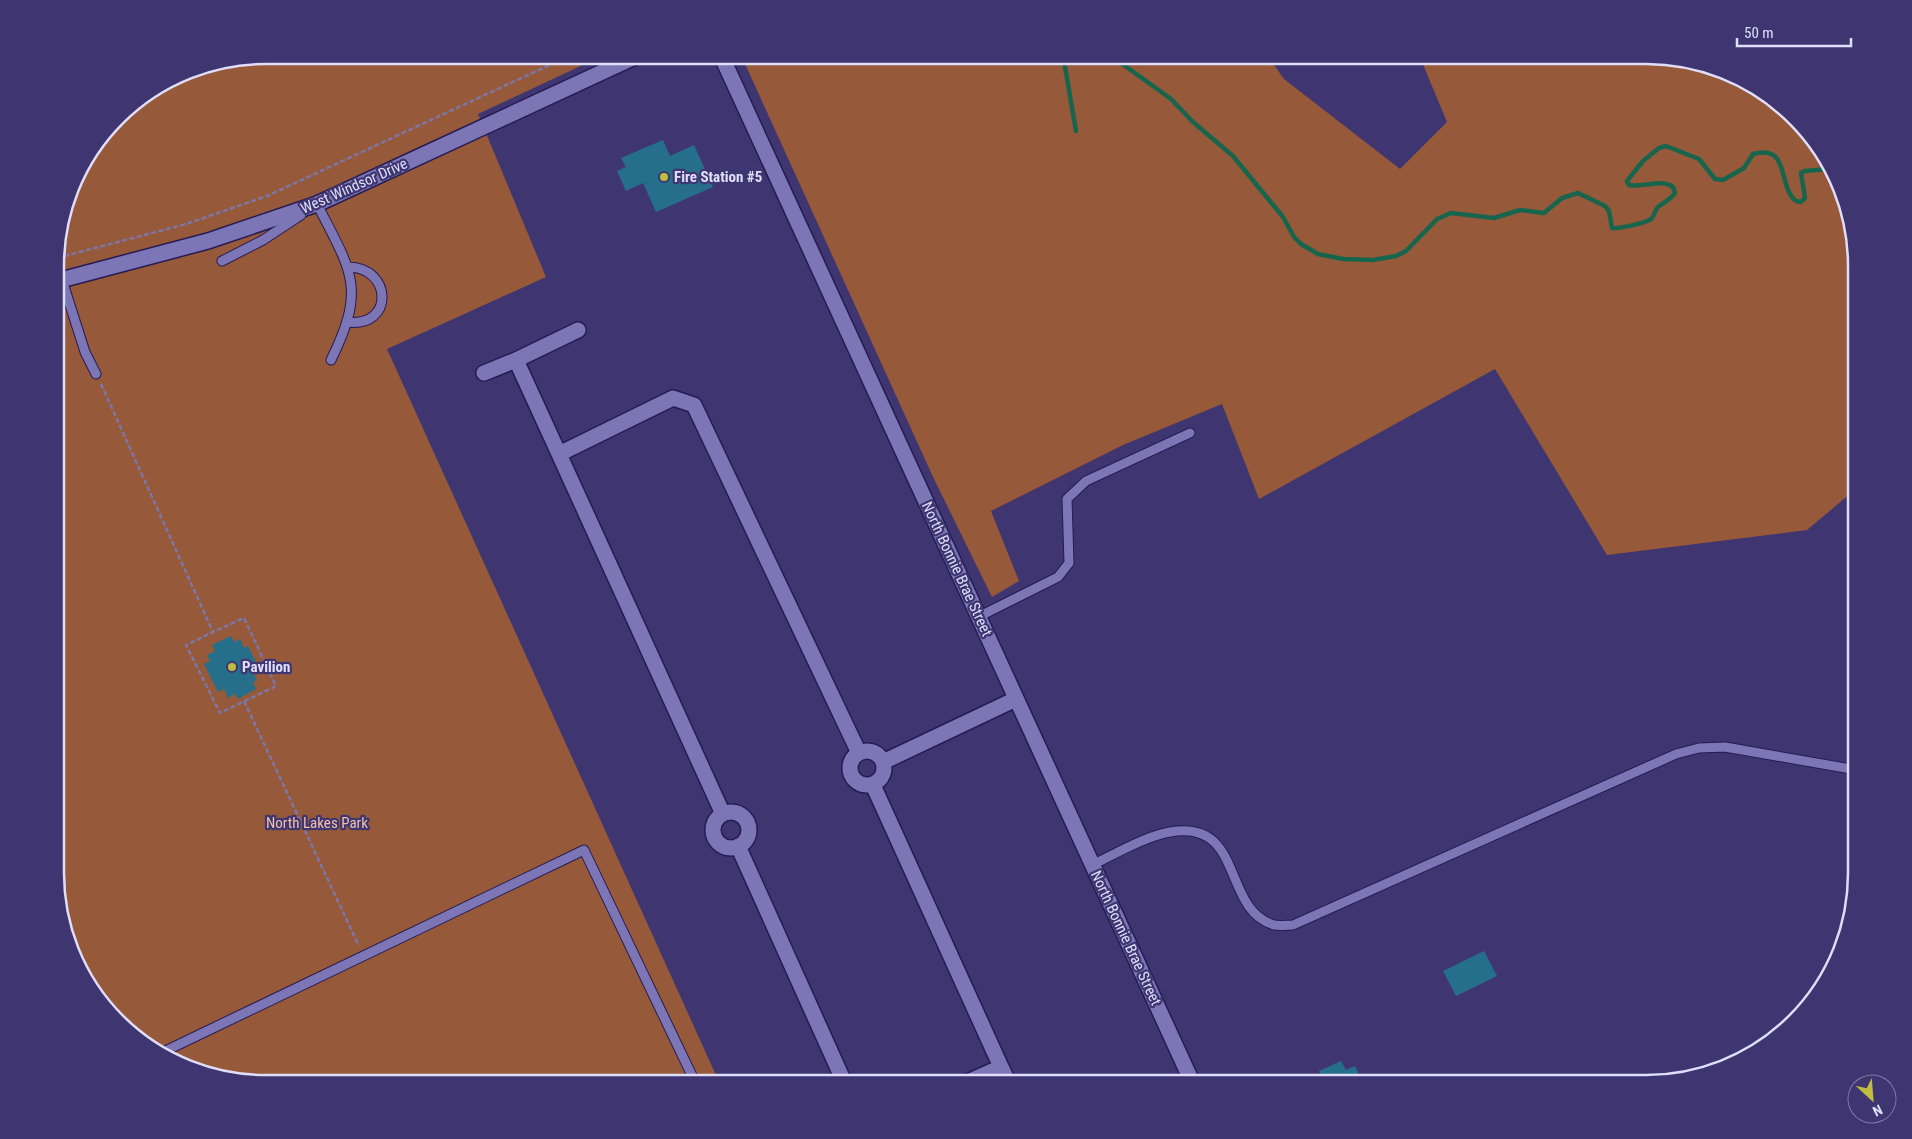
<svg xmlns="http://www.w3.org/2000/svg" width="1912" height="1139" viewBox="0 0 1912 1139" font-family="'Roboto Condensed',sans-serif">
  <rect width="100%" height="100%" fill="#3f3671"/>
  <!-- green -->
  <path fill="#965939" d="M266 55H604L478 114 546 277 387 349 720 1084H266L211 1077 160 1056 90 990 57 900V239L77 172 127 108 186 71Z
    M741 55H1267L1284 79 1400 169 1447 122 1419 55H1646L1701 62 1752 83 1790 113 1799 131 1805 129 1829 160 1857 252V488L1807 530 1607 555 1495 369 1259 499 1222 404 1123 445 991 511 1019 581 992 597 934 479Z"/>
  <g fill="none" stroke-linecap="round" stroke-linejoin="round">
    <!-- stream -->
    <path stroke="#18654d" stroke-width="4.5" d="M1063 55 1076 131
      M1110 55 1171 99 1193 122 1233 156 1283 217 1294 237 1301 244 1318 254 1343 259 1373 260 1396 256 1406 251 1437 219 1451 213 1494 218 1520 210 1544 213 1562 198 1578 193 1605 206 1609 211 1612 228C1618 229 1646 223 1651 219 1655 216 1654 210 1659 206 1665 202 1671 199 1675 193L1673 187C1662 178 1643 188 1629 185L1627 181 1643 161 1659 148 1666 146 1699 159 1715 179 1723 180 1744 168 1753 154C1791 144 1777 186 1796 201L1801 202 1805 198 1801 173 1805 171 1828 169 1829 161"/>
  </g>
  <!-- building -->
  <path fill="#266f8b" d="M663 140 670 156 694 145 713 187 656 212 643 183 626 191 617 171 626 167 621 158Z
    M231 636 234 642 240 639 244 648 248 646 260 670 254 674 257 680 253 682 256 689 238 699 235 694 228 698 224 689 218 692 204 664 210 661 207 655 215 651 212 645Z
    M1484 951 1497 976 1456 996 1443 971Z
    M1341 1061 1346 1070 1355 1066 1363 1084H1325L1319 1071Z"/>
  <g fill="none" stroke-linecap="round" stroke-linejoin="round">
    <defs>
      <path id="service" d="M314 206 317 204C351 271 367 287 331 360
        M222 261 263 240 301 215
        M62 280 85 352 96 374
        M347 322C395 328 392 267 348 267
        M978 617 1058 577 1069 563 1067 499 1086 481 1190 433
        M1092 865C1115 854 1146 836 1170 832 1245 819 1221 909 1274 925 1280 926 1287 925 1293 925L1676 754 1699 748 1725 747 1857 770
        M159 1054 584 850 696 1084"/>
      <path id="minor" d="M516 360 578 330
        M484 373 516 360 559 454 673 398 694 405 859 753
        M559 454 723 814
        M850 768a17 17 0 1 1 34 0a17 17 0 1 1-34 0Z
        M883 762 1016 699
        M873 785 1001 1067 963 1084
        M713 830a18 18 0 1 1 36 0a18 18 0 1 1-36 0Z
        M738 846 845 1084
        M1001 1067 1009 1084"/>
      <path id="tertiary" d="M57 281 208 241 317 204 639 55"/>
      <path id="secondary" d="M721 55 1193 1084"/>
    </defs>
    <!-- service casing -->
    <use href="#service" stroke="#261b53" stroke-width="11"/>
    <!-- minor casing -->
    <use href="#minor" stroke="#261b53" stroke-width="18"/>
    <!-- tertiary casing -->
    <use href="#tertiary" stroke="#261b53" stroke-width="18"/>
    <!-- secondary casing -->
    <use href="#secondary" stroke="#261b53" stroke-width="18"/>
    <!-- path -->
    <path stroke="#7d76a6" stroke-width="2.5" stroke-dasharray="5 2.5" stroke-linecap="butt" d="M57 258 186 224 267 196 571 55
      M101 384 213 632 186 645 220 713 276 686 244 618 213 632
      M244 701 359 946"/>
    <!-- service -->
    <use href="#service" stroke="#7c76b7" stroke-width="9"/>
    <!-- minor -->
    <use href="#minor" stroke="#7c76b7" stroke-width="15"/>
    <!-- tertiary -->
    <use href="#tertiary" stroke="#7c76b7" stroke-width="15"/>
    <!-- secondary -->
    <use href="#secondary" stroke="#7c76b7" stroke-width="15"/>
  </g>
  <!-- markers -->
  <g fill="#c1bd40" stroke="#3f3671" stroke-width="2">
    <circle cx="664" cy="177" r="5"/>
    <circle cx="232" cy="667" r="5"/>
  </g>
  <g text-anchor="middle" stroke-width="4.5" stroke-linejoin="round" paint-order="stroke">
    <!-- poi labels -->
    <g font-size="15" font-weight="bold" fill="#e0defb" stroke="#3f3671" text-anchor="start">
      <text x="674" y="182">Fire Station #5</text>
      <text x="242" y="672">Pavilion</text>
    </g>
    <!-- street labels -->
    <g font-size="15" fill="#e0defb" stroke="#3f3671">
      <text transform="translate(354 186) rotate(-24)" y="5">West Windsor Drive</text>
      <text transform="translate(957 569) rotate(65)" y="5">North Bonnie Brae Street</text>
      <text transform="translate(1126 938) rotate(65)" y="5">North Bonnie Brae Street</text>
    </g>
    <!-- park labels -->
    <g font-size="15" fill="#f3c1a8" stroke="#3f3671">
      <text x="317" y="828">North Lakes Park</text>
    </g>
  </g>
  <!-- crop -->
  <path d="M0 0H1912V1139H0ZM266 64H1646A202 202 0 0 1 1848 266V873A202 202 0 0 1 1646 1075H266A202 202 0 0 1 64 873V266A202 202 0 0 1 266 64Z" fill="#3f3671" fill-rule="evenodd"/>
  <path fill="none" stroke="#e0defb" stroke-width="2.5" d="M266 64H1646A202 202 0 0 1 1848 266V873A202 202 0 0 1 1646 1075H266A202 202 0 0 1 64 873V266A202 202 0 0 1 266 64Z"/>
  <!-- north arrow -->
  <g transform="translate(1872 1099) rotate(154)"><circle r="24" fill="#3f3671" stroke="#7f79a8"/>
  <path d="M0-4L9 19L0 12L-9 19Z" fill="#c1bd40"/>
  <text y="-8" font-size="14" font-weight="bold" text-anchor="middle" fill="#e0defb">N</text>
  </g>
  <!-- scale -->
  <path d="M1737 38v8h114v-8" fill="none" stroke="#e0defb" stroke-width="2.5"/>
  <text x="1744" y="38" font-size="15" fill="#e0defb" stroke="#3f3671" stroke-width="4" paint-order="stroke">50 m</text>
</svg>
